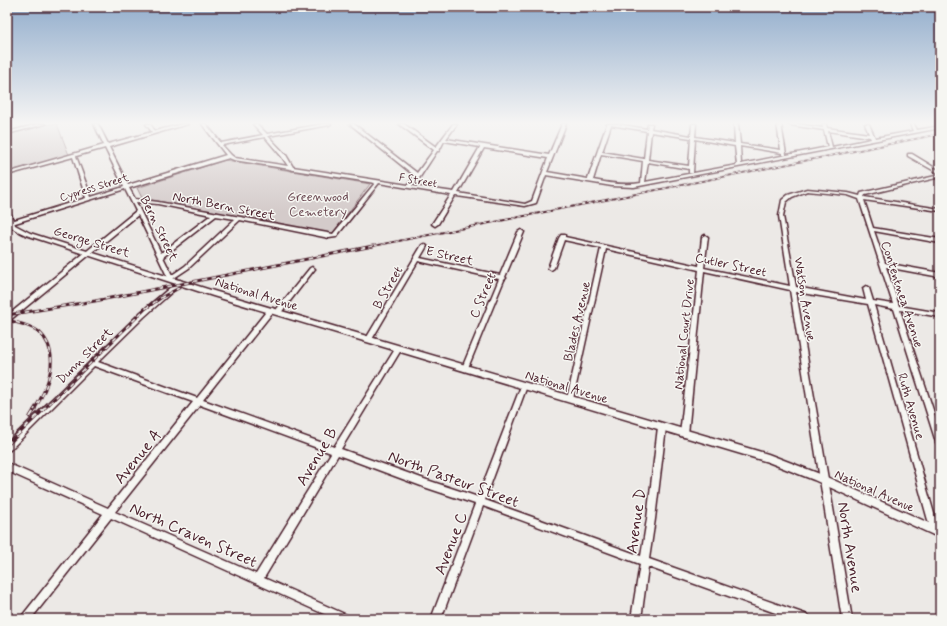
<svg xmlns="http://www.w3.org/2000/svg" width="947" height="626" viewBox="0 0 947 626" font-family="Mynerve,sans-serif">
  <rect width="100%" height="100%" fill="#ece9e6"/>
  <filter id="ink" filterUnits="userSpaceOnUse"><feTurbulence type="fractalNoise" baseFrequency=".025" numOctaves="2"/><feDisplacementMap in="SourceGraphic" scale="8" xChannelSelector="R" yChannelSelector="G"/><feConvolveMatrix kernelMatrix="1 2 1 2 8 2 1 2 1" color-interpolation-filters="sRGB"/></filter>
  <g filter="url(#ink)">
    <!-- green -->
    <path fill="#d4cbca" stroke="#8f757a" d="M49 124H57L69 155 7 172V135Z
      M225 160 370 184 332 234 142 198 137 188Z"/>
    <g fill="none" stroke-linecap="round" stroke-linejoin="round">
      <defs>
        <path id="minor" d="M38 124H45L7 134V132Z
          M94 124H98L108 144 152 132 146 124H150L155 131 182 124H188L109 147 128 185 226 155 202 124H206L221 143 263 135 253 124H257L267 134 323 124H331L329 125 268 136 286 155 293 167 408 185 415 176 350 124H354L417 173 434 150 399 124H404L436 147 453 124H457L446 139 549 155 562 124H566L547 172 588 179 607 124H617L647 129 648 124H652L651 129 691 136 692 124H696L695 137 735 143 734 124H738L740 144 781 150 777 124H781L786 154V155H782V153L740 146 741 164 828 147 824 130 790 125 788 124H798L823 128 822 124H826L827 128 869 134 865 124H869L875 138 913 131 910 124H914L917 130 940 126V128L634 187 612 186 546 175 536 203 525 206 457 196H455L438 224 435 226 432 224 451 195 379 183 336 237 329 238 240 220 189 268 171 280 168 278 138 215 9 321H7V316L136 211 125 189 12 224H8L7 223 8 222 86 198 73 157 7 175V173L104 145ZM611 125 647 131 644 159 602 152ZM828 131 870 137 871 139 832 147ZM651 132 691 138 689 166 648 160ZM265 137 282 157 288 166 235 158 231 155 222 145ZM695 139 735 146 737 165 645 182 648 162 689 169V173H693ZM444 141 480 147 454 192 412 186 420 177 437 151H439ZM105 148 124 187 91 197 76 156ZM484 148 548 158 532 201 525 204 458 193ZM601 154 643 161 641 183C625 186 608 183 593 180ZM229 158 234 160 290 169 292 170H294L375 183 333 234 158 202 135 199 129 188ZM136 202 158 204 211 215 161 253ZM216 216 235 219 185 266 172 275 163 257Z
          M908 154H912L940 171V174L908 156Z
          M940 175V177L865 195 864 197 940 209V211L864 200 873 228 940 239V243L874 231 885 263 940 273V277L886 267 899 306 940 313V317L900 310 940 431V445L937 444 936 442 894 309 874 305 939 531 938 534 935 535 932 534 931 531 868 304 796 292 852 619H842L790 290 704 271 688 434 687 436 684 437 681 436 680 434 699 270 606 249 573 399 572 401 570 402 568 401 567 399 601 248 564 240 554 268 551 270 548 268 559 238 561 235H565V237L699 266 702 237 705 235 708 237 704 268 790 286 779 216 782 200 788 195 807 189 848 193 860 196 861 193ZM807 191 848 195 859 199 893 304 873 301 869 288 866 286 863 288 866 300 796 287 783 216 786 202 792 197Z
          M521 230 524 232 505 277 506 278 504 280 467 370 465 371 463 370 462 368 499 279 418 261 371 341H367L366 339 367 337 422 245 424 244 427 246 420 258 500 275 518 232Z
          M312 267 314 268 315 269 314 270 280 314H276L275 312 276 310 310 268Z
          M180 280 183 282 182 283 144 317 98 362 197 398 269 308H273L274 310 273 312 203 400 334 447 397 346H401L402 348 401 350 341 449 424 479 478 497 521 386 522 384 524 383 526 384 527 386 485 500 641 556 647 519 658 427 659 425 662 424 665 425 666 427 655 519 649 559 805 614 808 616 810 619H792L648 567 641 619H631L640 564 483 506 441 619H431L475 504 424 487 338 455 264 578 349 616 351 619H335L111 518 31 619H20L22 616 103 514 7 471V463L108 508 193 402 94 366 10 450 7 451V443L140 313 178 281ZM200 405 331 453 256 574 115 512Z"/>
        <path id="tertiary" d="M7 210 10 212 15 225 30 233 217 292 768 454 820 474 940 528V538L814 480 768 462 213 296 26 235C12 228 7 228 7 210Z"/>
      </defs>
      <!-- minor casing -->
      <use href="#minor" stroke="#4a1f2b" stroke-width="3"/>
      <!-- tertiary casing -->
      <use href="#tertiary" stroke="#4a1f2b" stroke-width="3"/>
      <!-- minor -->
      <use href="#minor" fill="#f6f6f2" fill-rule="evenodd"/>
      <!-- tertiary -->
      <use href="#tertiary" fill="#f6f6f2" fill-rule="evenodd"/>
      <defs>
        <path id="rail-far2" d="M368 247 940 134"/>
        <path id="rail-far1" d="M7 315 95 301 373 246
          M7 320C17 323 31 325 39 332 62 353 48 388 34 410
          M43 410 145 309 162 297 179 288"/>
        <path id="rail" d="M30 417 35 409
          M7 445 44 409"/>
      </defs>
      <!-- rail-far2 casing -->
      <use href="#rail-far2" stroke="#4a1f2b" stroke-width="2"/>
      <!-- rail-far1 casing -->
      <use href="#rail-far1" stroke="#4a1f2b" stroke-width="3"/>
      <!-- rail casing -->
      <use href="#rail" stroke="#4a1f2b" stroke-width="3.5"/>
      <!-- rail-far2 -->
      <use href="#rail-far2" stroke="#f6f6f2" stroke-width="1" stroke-dasharray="3.5" stroke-linecap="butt"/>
      <!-- rail-far1 -->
      <use href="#rail-far1" stroke="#f6f6f2" stroke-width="1.5" stroke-dasharray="4.5" stroke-linecap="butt"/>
      <!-- rail -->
      <use href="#rail" stroke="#f6f6f2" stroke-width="2" stroke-dasharray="6" stroke-linecap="butt"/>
    </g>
  </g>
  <!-- sky -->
  <linearGradient id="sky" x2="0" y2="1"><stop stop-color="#92adcc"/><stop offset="0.58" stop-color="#f6f5f4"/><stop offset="1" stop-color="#f6f5f4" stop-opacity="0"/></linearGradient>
  <rect width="947" height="212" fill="url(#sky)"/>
  <g text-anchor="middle" stroke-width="3" stroke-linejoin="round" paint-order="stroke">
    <!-- far-street labels -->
    <g font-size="11" fill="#4a1f2b" stroke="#f6f6f2">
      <text transform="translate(418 180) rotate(10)" y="4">F Street</text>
      <text transform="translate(94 187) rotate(-17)" y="4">Cypress Street</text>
    </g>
    <!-- park labels -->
    <g font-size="13" fill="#6c4a53" stroke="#f6f6f2">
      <text x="318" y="201">Greenwood<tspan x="318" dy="15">Cemetery</tspan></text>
    </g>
    <!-- street labels -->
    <g font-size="13" fill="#4a1f2b" stroke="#f6f6f2">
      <text transform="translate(224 205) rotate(11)" y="5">North Bern Street</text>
      <text transform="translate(160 228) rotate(64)" y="5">Bern Street</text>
      <text transform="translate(92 241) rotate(17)" y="5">George Street</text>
      <text transform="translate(450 255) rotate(13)" y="5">E Street</text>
      <text transform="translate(731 264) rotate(12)" y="5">Cutler Street</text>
      <text transform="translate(387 287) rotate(-60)" y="5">B Street</text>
      <text transform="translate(257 293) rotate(17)" y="5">National Avenue</text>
      <text transform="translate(903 294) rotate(72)" y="5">Contentnea Avenue</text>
      <text transform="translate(482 295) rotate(-67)" y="5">C Street</text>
      <text transform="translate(806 299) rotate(81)" y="5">Watson Avenue</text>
      <text transform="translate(576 321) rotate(-77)" y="5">Blades Avenue</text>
      <text transform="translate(683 334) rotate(-84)" y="5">National Court Drive</text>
      <text transform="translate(84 355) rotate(-45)" y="5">Dunn Street</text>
      <text transform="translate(567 386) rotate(17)" y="5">National Avenue</text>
      <text transform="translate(912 406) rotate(74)" y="5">Ruth Avenue</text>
      <text transform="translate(875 490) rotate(24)" y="5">National Avenue</text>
    </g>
    <!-- near-street labels -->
    <g font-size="16" fill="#4a1f2b" stroke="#f6f6f2">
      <text transform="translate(137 456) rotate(-51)" y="6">Avenue A</text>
      <text transform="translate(316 456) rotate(-59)" y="6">Avenue B</text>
      <text transform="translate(454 478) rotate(20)" y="6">North Pasteur Street</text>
      <text transform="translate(635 521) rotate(-82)" y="6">Avenue D</text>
      <text transform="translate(194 534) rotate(24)" y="6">North Craven Street</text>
      <text transform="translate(450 543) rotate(-69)" y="6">Avenue C</text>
      <text transform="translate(851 547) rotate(81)" y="6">North Avenue</text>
    </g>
  </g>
  <!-- margin -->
  <rect width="947" height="626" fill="none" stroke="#f6f6f2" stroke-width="24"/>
  <rect x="12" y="12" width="923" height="602" fill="none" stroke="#4a1f2b" stroke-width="1.5" filter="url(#ink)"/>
</svg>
